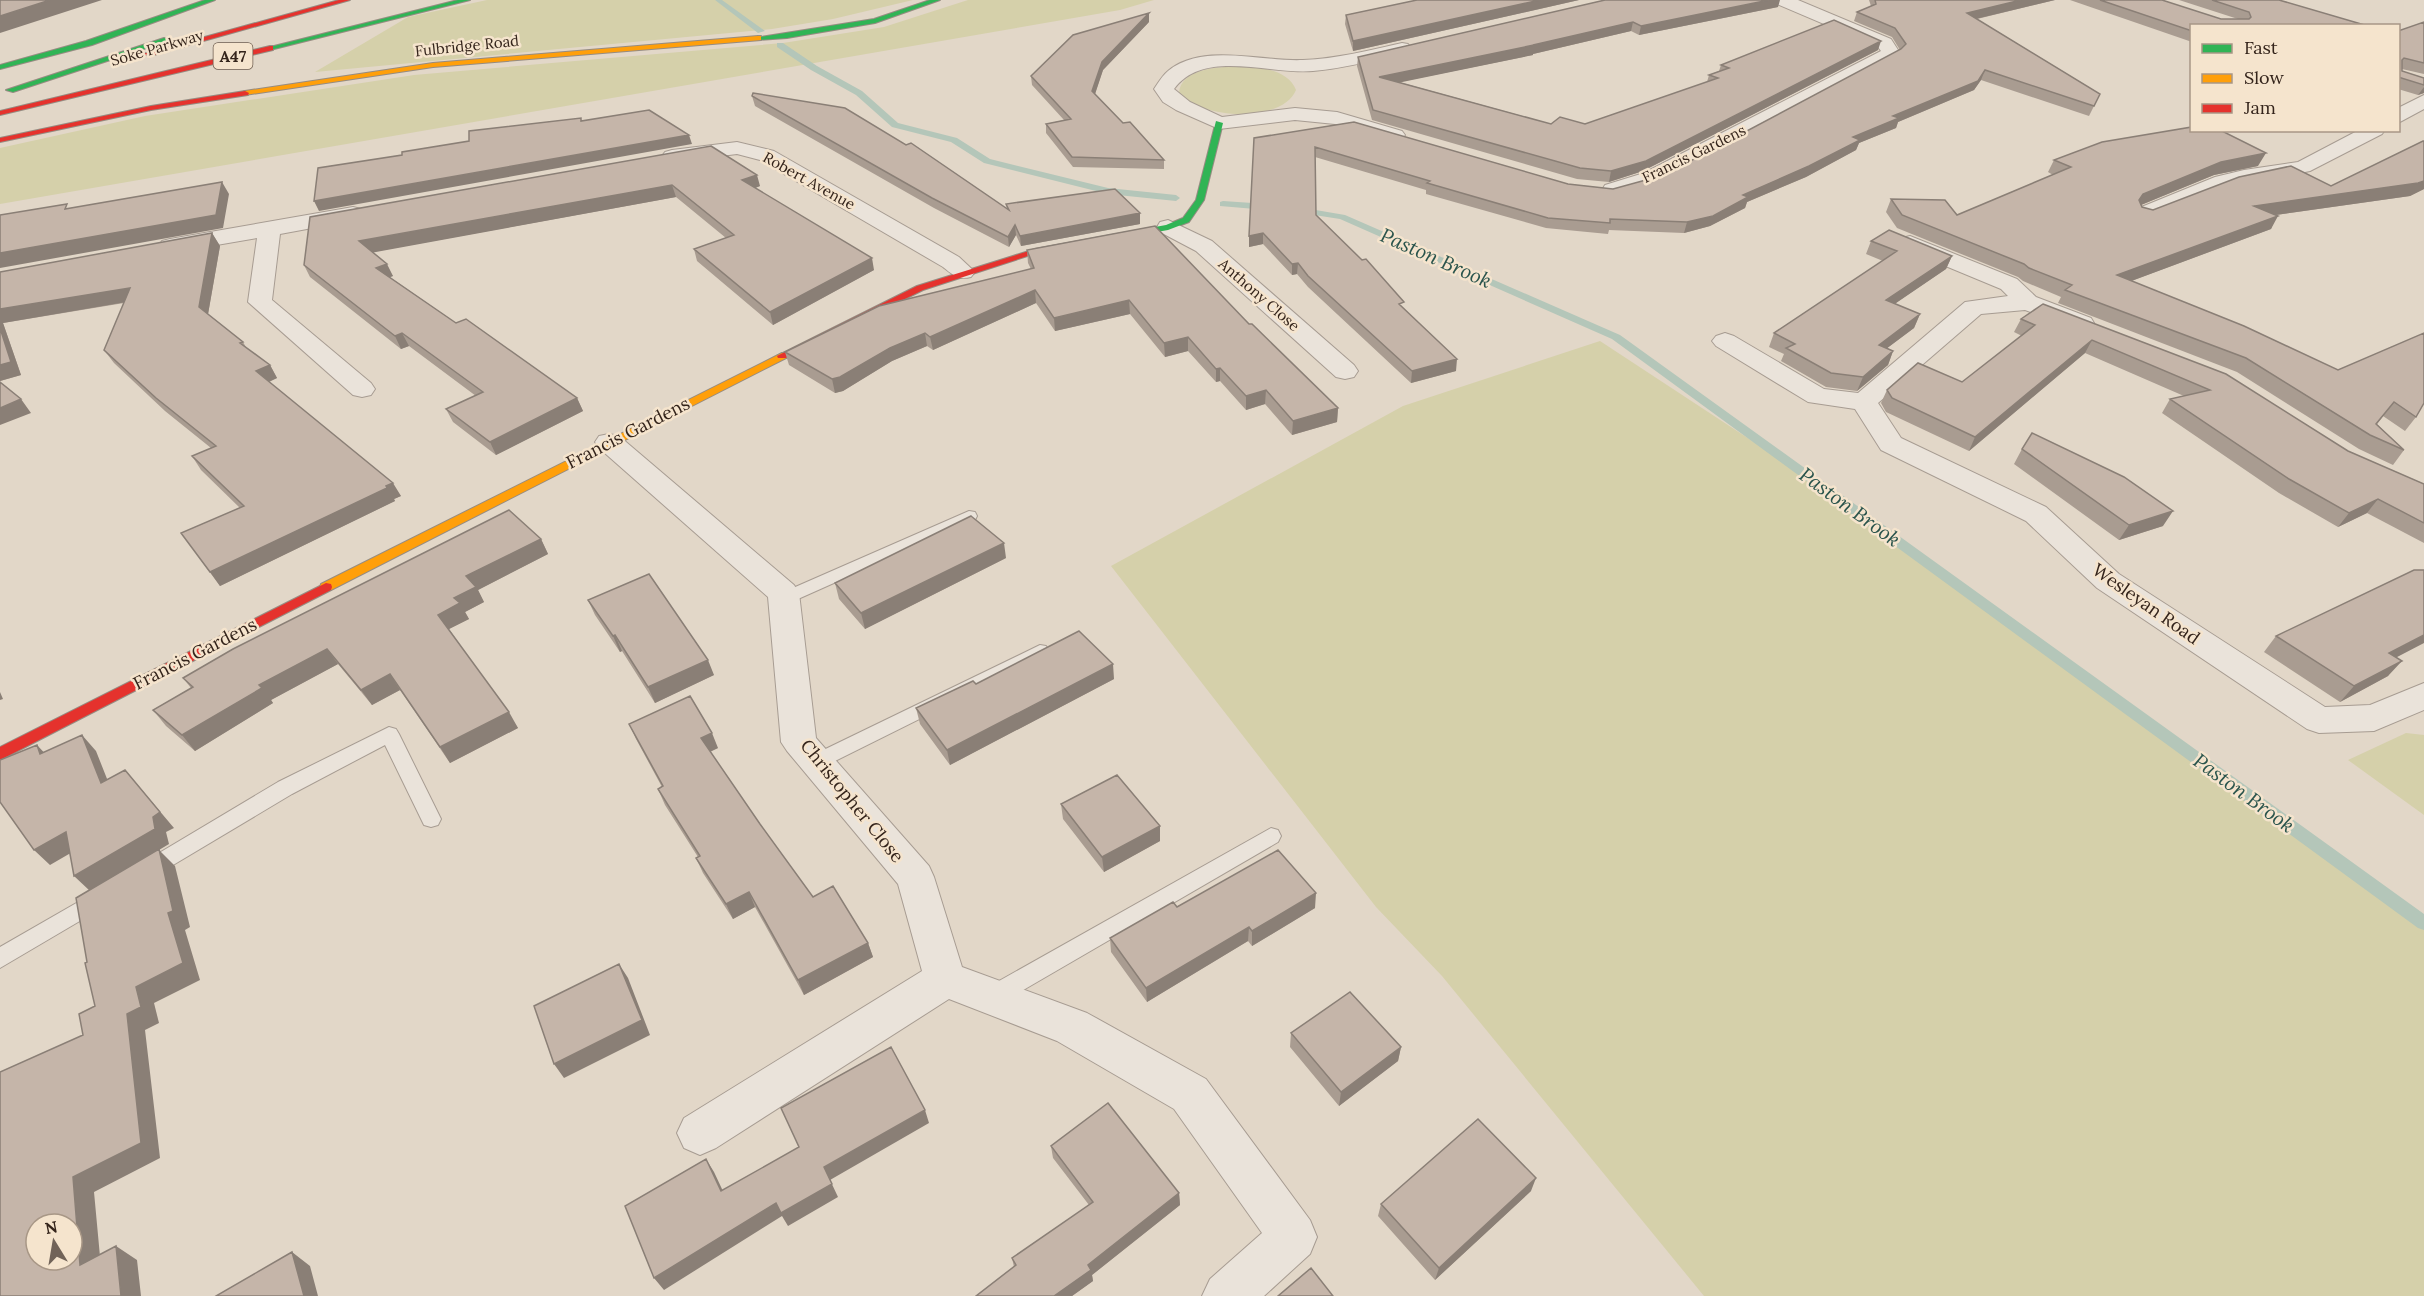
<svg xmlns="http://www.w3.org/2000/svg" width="2424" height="1296" viewBox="0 0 2424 1296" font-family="Lora,serif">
  <rect width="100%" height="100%" fill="#e2d7c8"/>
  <!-- green -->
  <path fill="#d5d0aa" d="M487 0H913L833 19 772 29 315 72 408 17Z
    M968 0H1154L1120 10 0 204V148L145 116 414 75 783 43 884 27Z
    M1233 66C1255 67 1287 67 1296 90 1282 124 1199 119 1179 93 1181 69 1215 68 1233 66Z
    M1600 341 1856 509 2424 916V1296H1704L1442 976 1376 907 1111 566 1403 406Z
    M2406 733 2424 735V815L2348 760Z"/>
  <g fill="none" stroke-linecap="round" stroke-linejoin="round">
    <!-- stream -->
    <path fill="#b4c6b9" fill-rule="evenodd" d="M715 0H722L765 31 758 33Z
      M777 43H783L817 66 862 91 898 123 957 138 990 159 1108 188 1176 195 1180 198 1176 201 1108 194 984 163 951 142 892 127 856 95 811 70 777 47Z
      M1223 201 1267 204 1272 207 1267 210 1220 206V202Z
      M1298 207 1345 215 1620 335 2424 914V930L2418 928 1612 339 1340 219 1295 212V208Z"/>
    <defs>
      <path id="lane" d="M969 511 975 512 977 516 975 520 789 603H777L774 599 777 595Z
        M1040 645 1046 646 1049 651 1046 656 823 767 816 770 809 767 806 762 809 757Z
        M389 727 396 729 399 734 441 819 438 825 431 827 424 825 385 745 292 794 153 877 146 880 139 877 135 871 139 865 278 782Z
        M1271 828 1278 830 1281 836 1278 842 999 1004 991 1007 983 1004 980 997 983 990Z
        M99 890 107 893 110 899 107 905 0 968V947Z"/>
      <path id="street" d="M1775 0H1798L1891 39 1900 53 1897 57 1660 183 1613 196 1605 195 1602 190 1605 185 1644 173 1881 51 1878 47 1777 4Z
        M1402 43 1408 44 1411 48 1408 52C1377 60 1345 68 1313 71 1269 75 1204 48 1174 89L1190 102 1222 117 1295 108 1337 112 1402 131 1405 135 1402 139 1395 141 1335 124 1295 120 1219 129 1176 110 1163 102 1154 89C1158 83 1163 75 1168 71 1202 42 1263 62 1303 60 1336 59 1370 50 1402 43Z
        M2424 95V109L2398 123V108Z
        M2359 130H2385L2382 134 2310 171 2231 187 2147 220 2139 218 2136 213 2139 208 2215 177 2244 170 2298 162Z
        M737 142 774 151 959 257 975 272 971 277C958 280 953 275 943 267L760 160 737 154 672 162 665 160 662 156 665 152 672 150Z
        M353 207 361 209 364 214 361 219 280 234 272 300 371 383 375 389 371 395 362 397 353 395 248 302 257 238 170 253 162 251 159 246 162 241 170 239Z
        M1168 220 1212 241 1354 365 1358 371 1354 377 1345 379 1336 377 1196 251 1160 232 1157 227 1160 222Z
        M1910 236 2017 279 2036 297 2091 318 2094 323 2091 328 2082 330 2025 310 1981 314 1878 403 1901 438 2046 507 2119 574 2325 707 2370 705 2424 683V710L2374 731 2319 733 2307 729 2097 588 2026 521 1881 450 1855 409 1808 402 1716 346 1712 341 1716 336 1725 333 1734 336 1824 389 1858 393 1965 302 2008 296 2001 289 1902 248 1899 243 1902 238Z
        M609 434 619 436 794 585 799 593 816 738 929 866 934 877 962 967 1087 1013 1206 1079 1310 1220 1317 1237 1310 1254 1264 1296H1202L1210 1279 1262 1233 1174 1109 1057 1041 949 999 716 1148 700 1155 684 1148 677 1133 684 1118 922 971 898 884 787 751 781 742 768 597 599 448 595 442 599 436Z"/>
      <path id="fast" d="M205 0H215L92 45 0 69V65L86 41Z
        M458 0H470L270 50 266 48Z
        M930 0H940L875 23 787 38 758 40 754 38 874 19Z
        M164 38 171 40 13 92 6 90Z
        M1216 121 1223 123 1204 200 1189 222 1168 230 1032 254V250L1035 249 1166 225 1183 218 1196 200Z"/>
      <path id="slow" d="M758 36H761V40L433 67 245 95 241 93 245 91 433 63Z
        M782 353 787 356 786 358 331 590H321L320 587 321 584Z"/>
      <path id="jam" d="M339 0H350L150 56 143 54Z
        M270 46H273V50L0 115V111Z
        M245 91 249 93 248 95 151 110 0 142V138L151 106Z
        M1032 250 1040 252 923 290 786 358H778L777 356 917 286Z
        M326 583 331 584 332 587 331 590 0 760V747Z"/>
    </defs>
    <!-- lane casing -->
    <use href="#lane" stroke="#a79c92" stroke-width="2"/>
    <!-- street casing -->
    <use href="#street" stroke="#a79c92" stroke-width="2"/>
    <!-- fast casing -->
    <use href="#fast" stroke="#968c82" stroke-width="2"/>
    <!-- slow casing -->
    <use href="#slow" stroke="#968c82" stroke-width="2"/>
    <!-- jam casing -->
    <use href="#jam" stroke="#968c82" stroke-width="2"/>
    <!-- lane -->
    <use href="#lane" fill="#eae3da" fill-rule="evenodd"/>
    <!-- street -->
    <use href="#street" fill="#eae3da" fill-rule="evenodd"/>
    <!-- fast -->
    <use href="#fast" fill="#30b455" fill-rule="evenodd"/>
    <!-- slow -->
    <use href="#slow" fill="#ff9f0a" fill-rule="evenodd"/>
    <!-- jam -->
    <use href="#jam" fill="#e5322d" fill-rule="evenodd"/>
  </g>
  <!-- wall -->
  <path fill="#a99c91" d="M1417 0H1579L1353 51 1345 24 1346 15Z
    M1605 0 1778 7 1639 35 1631 31 1533 54V55L1399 82 1551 124H1585L1707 82 1709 75 1719 71 1721 65 1878 50 1643 171 1609 182 1577 179 1372 120 1357 66 1358 57Z
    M1869 0H2055L1977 19 2100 94 2089 116 1981 80 1974 90 1898 122 1896 128 1859 143 1856 150 1806 177 1747 202 1745 208 1710 226 1684 233 1609 230 1608 234 1546 228 1426 194V190L1315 157 1316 215 1403 308 1456 371 1411 383 1308 287 1297 274 1292 275 1263 244 1249 247 1254 138 1354 122 1568 184 1613 189 1664 175 1900 50 1892 37 1854 21 1857 12 1871 6Z
    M2070 0H2162L2221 19H2238L2179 0H2279L2368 26H2192V42Z
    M1149 22 1103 70 1095 94 1123 123 1164 160V169L1073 167 1046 133V124L1064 120 1032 85 1031 76Z
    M2424 22V74L2402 69V71L2424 78V93L2418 95 2398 89V31Z
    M752 96 1007 209 1006 204 1140 224 1021 246 1016 235 1009 247 934 208 755 106Z
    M2424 141V189L2410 196 2276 215 2271 229 2131 281 2338 370 2424 333 2416 417 2405 431 2383 416 2377 424 2404 450 2393 465 2359 449 2237 372 2058 303 2061 297 2023 281 2018 277 1897 228 1886 212 1891 199 1957 215 2053 175 2048 172 2054 160 2258 166 2214 175 2141 205 2142 207 2153 210 2331 186Z
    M711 146 760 186 755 188 874 270 773 325 697 261 694 249 726 238 676 197 372 252 393 276 390 277 456 323 577 398 583 411 496 455 453 422 446 409 476 396 409 346 401 349 310 277 304 265Z
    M212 233 220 246 208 314 243 342 247 349 270 365 277 378 269 382 401 496 394 499 395 501 220 586 181 533 240 508 201 470 192 456 211 448 165 411 114 363 104 350 124 303 3 323 21 375 0 381V272Z
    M1871 241 1952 256 1946 269 1894 304 1920 314 1914 328 1887 348 1893 351 1888 365 1857 391 1826 387 1781 361 1784 354 1769 347 1774 333 1883 261 1866 254Z
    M1027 250 1249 324 1338 408 1337 422 1292 435 1265 404 1246 410 1220 381 1216 382 1188 351 1165 357 1130 314 1055 331 1036 303 933 350 927 346 892 361 843 391 835 393 789 365 785 352 1031 269 1028 263Z
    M2043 304 2348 451 2424 484V543L2367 513 2338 527 2279 493 2162 413 2170 399 2184 396 2085 353 1969 451 1886 412 1881 403 1887 390 1962 382 2022 336 2014 332 2021 319Z
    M2022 449 2163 526 2119 540 2014 464Z
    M541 539 548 554 478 590 484 602 465 612 469 619 449 629 518 728 450 763 400 690 372 705 338 664 271 700 273 703 195 751 166 726 153 710 191 688 183 678Z
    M1006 558 865 629 839 599 835 583Z
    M588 600 714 675 655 703 622 651 620 652 595 615Z
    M2276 636 2397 657 2388 676 2340 702 2264 652Z
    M1114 679 950 765 920 724 916 708 976 684Z
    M629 724 718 748 710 752 760 824 813 897 868 943 873 957 804 995 755 907 733 919 703 873 696 858 698 857 665 805 658 789 662 787 636 739Z
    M1061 804 1160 826V841L1104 872 1063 819Z
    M1177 907 1315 908 1252 946 1248 941 1147 1002 1111 952 1110 938Z
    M1291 1033 1401 1047 1398 1061 1339 1106 1290 1047Z
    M1051 1146 1179 1193 1180 1205 1092 1275 1093 1281 1072 1296H976L1014 1267 1012 1258 1089 1205 1053 1158Z
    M1531 1191 1435 1280 1378 1216 1381 1204Z"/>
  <!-- shaded-wall -->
  <path fill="#8a7f76" d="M50 0H102L0 33V16Z
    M1540 0H1579L1353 51V41Z
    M1769 0H1780L1778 7 1639 35 1641 26Z
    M2021 0H2055L1963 22 1967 13Z
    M1149 13V22L1103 70 1093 100 1092 91 1102 62Z
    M1633 22 1631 31 1533 54V55L1378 87 1379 77 1533 45Z
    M1881 41 1878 50 1643 171 1609 182 1611 171Z
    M1985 70 1981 80 1974 90 1898 122 1896 128 1859 143 1856 150 1806 177 1747 202 1745 208 1710 226 1684 233 1687 222 1743 195 1893 116Z
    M2424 87V93L2418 95Z
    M689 135 692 144 319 211 314 201Z
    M2266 153 2258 166 2214 175 2136 207 2139 200 2143 194 2221 162Z
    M757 175 760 186 745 192 742 180Z
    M2424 181V189L2410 196 2247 219 2254 206Z
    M222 182 229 194 223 228 0 268V253Z
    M672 185 676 197 365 254 359 241Z
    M1140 213V224L1021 246 1020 236Z
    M2278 216 2271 229 2110 289 2117 275Z
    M1015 225 1016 235 1009 247 1008 237Z
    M212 233 220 246 207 320 199 307Z
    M1263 233V244L1249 247V236Z
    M1952 256 1946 269 1880 314 1886 300Z
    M872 258 874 270 773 325 770 312Z
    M1298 263 1297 274 1292 275V264Z
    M387 264 393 276 382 280 376 268Z
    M130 288 138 300 3 323 21 375 0 381V309Z
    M1035 290 1036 303 933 350 930 337Z
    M1129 300 1130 314 1055 331 1054 318Z
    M1920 314 1914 328 1874 358 1879 345Z
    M402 333 409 346 401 349 395 336Z
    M925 333 927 346 892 361 843 391 835 393 832 379 890 348Z
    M1188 337V351L1165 357 1164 343Z
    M2092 340 2085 353 1969 451 1975 437Z
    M1893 351 1888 365 1857 391 1863 377Z
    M1457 359 1456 371 1411 383 1412 371Z
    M270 365 277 378 264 384 256 371Z
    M1220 368V381L1216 382V369Z
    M1266 390 1265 404 1246 410V396Z
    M577 398 583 411 496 455 490 442Z
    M21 399 31 413 0 425V408Z
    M1338 408 1337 422 1292 435 1293 421Z
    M393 483 401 496 394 499 395 501 220 586 210 572Z
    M2378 499 2367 513 2338 527 2349 513Z
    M2173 511 2163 526 2119 540 2129 525Z
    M541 539 548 554 478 590 484 602 465 612 469 619 447 630 438 615 454 598 466 576Z
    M1004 543 1006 558 865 629 861 613Z
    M615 635 622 651 620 652 613 636Z
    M2424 635V643L2376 668 2389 653Z
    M327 649 338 664 271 700 273 703 195 751 182 735 259 685Z
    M708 660 714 675 655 703 648 687Z
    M2402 661 2388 676 2340 702 2354 686Z
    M1113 664 1114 679 950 765 947 750Z
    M390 674 400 690 372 705 361 690Z
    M0 692 3 699 0 700Z
    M509 712 518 728 450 763 440 747Z
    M712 733 718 748 707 753 701 738Z
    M82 735 96 751 115 799 101 783Z
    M37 745 51 760 40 754Z
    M125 770 174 828 166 832 169 844 159 850 175 866 190 927 185 930 200 980 154 1003 159 1023 145 1030 160 1158 94 1192 102 1278 80 1265 73 1177 141 1143 90 891 74 876Z
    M1160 826V841L1104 872 1102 857Z
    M66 832 81 847 50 865 34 850Z
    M749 892 755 907 733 919 726 904Z
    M1316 893 1315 908 1252 946V931Z
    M1249 927 1248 941 1147 1002 1146 988Z
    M868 943 873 957 804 995 798 980Z
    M619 964 628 978 650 1035 564 1078 554 1064Z
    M1401 1047 1398 1061 1339 1106 1341 1092Z
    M925 1110 929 1123 830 1180 838 1197 788 1226 782 1216 664 1290 654 1278 824 1167Z
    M706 1159 714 1172 729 1204 721 1191Z
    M1536 1178 1531 1191 1435 1280 1439 1268Z
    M1179 1193 1180 1205 1092 1275 1093 1281 1072 1296H1054L1088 1265Z
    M116 1246 137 1260 141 1296H121Z
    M292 1252 310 1266 318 1296H304Z"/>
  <!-- building -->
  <path fill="#c5b5a9" stroke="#8a7f76" stroke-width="1.5" fill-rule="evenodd" d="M0 0H50L0 16Z
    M1417 0H1540L1353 41 1346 15Z
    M1605 0H1769L1641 26 1633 22 1533 45H1534L1379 77 1551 124 1560 117 1585 124 1718 78 1709 75 1729 68 1721 65 1834 20 1881 41 1646 161 1611 171 1580 168 1373 110 1358 57Z
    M1875 0H2021L1967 13 2100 94 2094 106 1985 70 1978 81 1893 116 1899 118 1853 137 1860 140 1809 166 1743 195 1748 197 1713 216 1687 222 1610 219V223L1548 218 1427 183 1430 181 1315 147 1316 215 1362 260 1366 259 1404 302 1399 304 1457 359 1412 371 1308 276 1298 263 1292 264 1263 233 1249 236 1254 138 1354 122 1568 184 1613 189 1664 175 1901 49 1906 44 1895 28 1857 12 1876 4Z
    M2100 0H2162L2221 19H2249L2251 17 2249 12 2212 0H2279L2368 26H2192V31Z
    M1149 13 1102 62 1092 91 1123 123 1130 122 1164 160 1072 157 1046 124 1071 119 1031 76 1073 35Z
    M2424 22V63L2404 58 2402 60V71L2424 78V85L2398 77V31Z
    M753 93 845 108 906 145 911 143 1009 210 1006 204 1115 189 1140 213 1020 236 1015 225 1008 237 932 198 752 96Z
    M649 110 689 135 314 201 318 168 402 155V152L469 141V131L581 118V121Z
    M2192 127V130H2220L2266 153 2221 162 2143 194 2139 200 2142 207 2153 210 2239 177 2291 166 2331 186 2423 141H2424V181L2418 183 2254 206 2278 216 2117 275 2244 326 2338 370 2424 333V403L2416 417 2394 402 2376 424 2404 450 2370 435 2246 358 2065 290 2072 285 2029 268 2024 264 1902 215 1891 199 1945 200 1957 215 2071 167 2054 160 2102 142Z
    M711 146 757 175 742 180 872 258 770 312 694 249 734 235 672 185 359 241 387 264 376 268 456 323 466 319 577 398 490 442 446 409 483 392 402 333 395 336 304 265 310 217Z
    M222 182 216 215 0 253V215L67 204 65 209Z
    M1155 226 1249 324H1252L1338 408 1293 421 1266 390 1246 396 1220 368 1216 369 1188 337 1164 343 1129 300 1054 318 1035 290 930 337 925 333 890 348 840 377 832 379 785 352 879 306 1034 268 1027 250Z
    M1889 230 1952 256 1886 300 1920 314 1879 345 1893 351 1863 377 1831 373 1786 348 1795 344 1774 333 1897 251 1871 241Z
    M212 233 199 307 243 342 240 343 270 365 256 371 393 483 386 486 387 488 210 572 181 533 244 506 192 456 216 446 156 398 104 350 130 288 0 309V272Z
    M2043 304 2226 374 2348 451 2424 484V523L2378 499 2349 513 2289 479 2170 399 2210 390 2092 340 1975 437 1892 398 1887 390 1918 363 1962 382 2035 325 2021 319Z
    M0 328 11 362 0 365Z
    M0 382 21 399 0 408Z
    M2032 433 2124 477 2173 511 2129 525 2022 449Z
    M509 510 541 539 466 576 476 587 454 598 460 603 438 615 509 712 440 747 390 674 361 690 327 649 259 685 262 688 182 735 153 710 193 687 183 678 233 649Z
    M971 516 1004 543 861 613 835 583Z
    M2414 570H2424V635L2389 653 2402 661 2354 686 2276 636Z
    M649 574 708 660 648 687 615 635 613 636 588 600Z
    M1079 631 1113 664 947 750 916 708 973 681 976 684Z
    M690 696 712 733 701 738 760 824 813 897 833 886 868 943 798 980 749 892 726 904 696 858 700 856 658 789 663 786 629 724Z
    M82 735 101 783 125 770 160 812 153 817 155 829 74 876 66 832 34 850 0 802V760L37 745 40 754Z
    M1117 775 1160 826 1102 857 1061 804Z
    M159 849 173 911 168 913 183 963 136 987 141 1007 127 1014 141 1143 73 1177 80 1265 116 1246 121 1296H0V1072L83 1035 79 1014 95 1006 85 963 87 962 76 898ZM36 1224H72V1260H36Z
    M1278 850 1316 893 1252 931 1249 927 1146 988 1110 938 1173 902 1177 907Z
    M619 964 642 1020 554 1064 534 1006Z
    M1350 992 1401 1047 1341 1092 1291 1033Z
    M891 1047 925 1110 824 1167 832 1184 781 1213 776 1203 654 1278 625 1206 706 1159 721 1191 799 1147 781 1108Z
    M1108 1103 1179 1193 1088 1265 1091 1270 1054 1296H976L1016 1265 1012 1258 1093 1202 1051 1146Z
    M1478 1119 1536 1178 1439 1268 1381 1204Z
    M292 1252 304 1296H216Z
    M1311 1268 1333 1296H1278Z"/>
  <g text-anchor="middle" stroke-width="5" stroke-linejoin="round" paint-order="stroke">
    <!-- far-street labels -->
    <g font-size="15" fill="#34241b" stroke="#f5e4cd">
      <text transform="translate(467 46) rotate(-6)" y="5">Fulbridge Road</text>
      <text transform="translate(157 48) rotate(-16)" y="5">Soke Parkway</text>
      <text transform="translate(1694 154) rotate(-26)" y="5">Francis Gardens</text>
      <text transform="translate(809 181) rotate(29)" y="5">Robert Avenue</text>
      <text transform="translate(1259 295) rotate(41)" y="5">Anthony Close</text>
    </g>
    <!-- shield labels -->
    <rect fill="#f5e4cd" stroke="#6e5e50" stroke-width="1.5" x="213.5" y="43" width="39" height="26" rx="4.5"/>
    <g font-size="16" font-weight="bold" fill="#34241b">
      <text x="233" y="62">A47</text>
    </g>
    <!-- street labels -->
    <g font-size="18" fill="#34241b" stroke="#f5e4cd">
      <text transform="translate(628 433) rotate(-27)" y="6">Francis Gardens</text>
      <text transform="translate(2146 604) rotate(35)" y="6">Wesleyan Road</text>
      <text transform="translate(195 654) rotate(-27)" y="6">Francis Gardens</text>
      <text transform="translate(852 801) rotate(51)" y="6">Christopher Close</text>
    </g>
    <!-- water labels -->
    <g font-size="20" font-style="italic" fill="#2a544c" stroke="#f5e4cd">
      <text transform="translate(1436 258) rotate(24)" y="7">Paston Brook</text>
      <text transform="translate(1850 507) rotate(36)" y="7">Paston Brook</text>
      <text transform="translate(2244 793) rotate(36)" y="7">Paston Brook</text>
    </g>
  </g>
  <!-- legend -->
  <rect x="2190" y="24" width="210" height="108" fill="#f5e4cd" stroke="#a89786" stroke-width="1.5"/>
  <rect x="2202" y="44" width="30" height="9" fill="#30b455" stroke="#a89786" stroke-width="1.5"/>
  <text x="2244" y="54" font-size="18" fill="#34241b">Fast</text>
  <rect x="2202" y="74" width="30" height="9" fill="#ff9f0a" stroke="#a89786" stroke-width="1.5"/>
  <text x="2244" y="84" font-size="18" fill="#34241b">Slow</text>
  <rect x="2202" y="104" width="30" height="9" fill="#e5322d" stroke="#a89786" stroke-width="1.5"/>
  <text x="2244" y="114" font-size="18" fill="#34241b">Jam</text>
  <!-- north arrow -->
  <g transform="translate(54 1242) rotate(349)"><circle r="28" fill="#f5e4cd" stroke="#a89786" stroke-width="1.5"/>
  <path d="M0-4.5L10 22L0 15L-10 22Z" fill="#716358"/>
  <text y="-9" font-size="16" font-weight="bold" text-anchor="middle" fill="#34241b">N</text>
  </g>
</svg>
